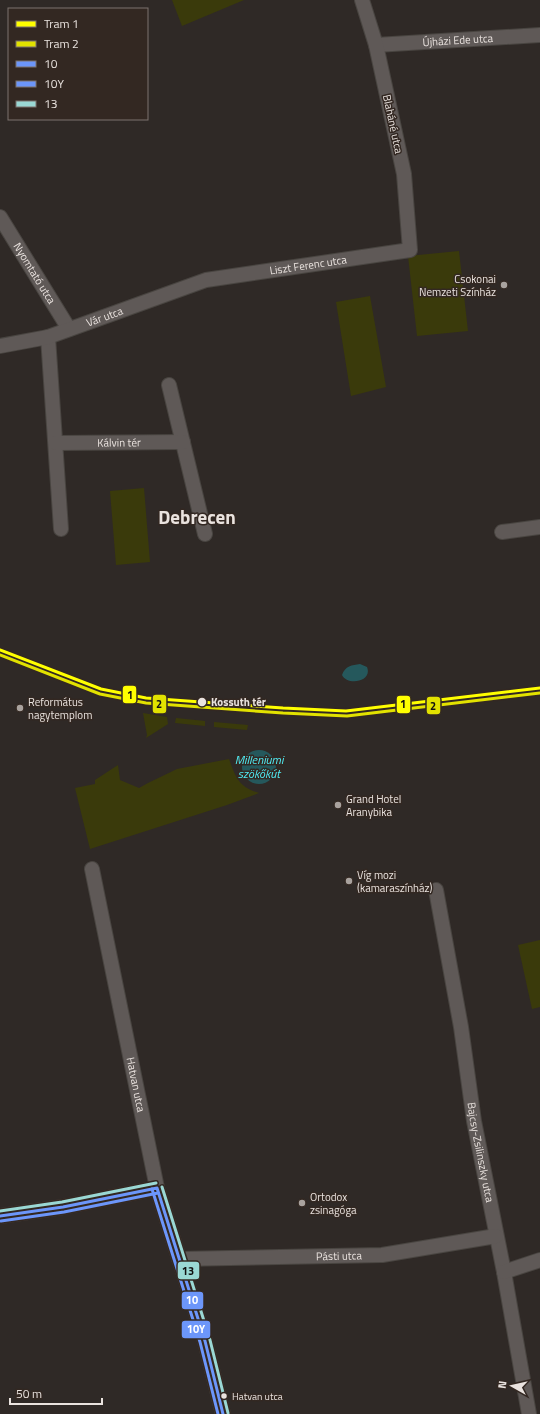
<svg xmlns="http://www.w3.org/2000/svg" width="540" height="1414" viewBox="0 0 540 1414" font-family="'Titillium Web',sans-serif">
  <rect width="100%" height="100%" fill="#2f2926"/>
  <!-- green -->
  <path fill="#3a3a0b" d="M172 0H244L182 26Z
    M459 251 468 331 417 336 408 256Z
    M370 296 386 387 351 396 336 302Z
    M144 488 150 562 116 565 110 491Z
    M143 713 167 717 168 724 146 738 147 735Z
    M176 718 205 721V726L175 723Z
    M214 722 248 725 247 730 214 727Z
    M229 759C236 778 239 787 259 793L227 805 90 849 75 788 95 784V780L118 765 120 780 139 788 148 783 177 769Z
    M540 940V1007L532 1009 518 945Z"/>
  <!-- water -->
  <path fill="#25585c" d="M360 664 367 667C373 682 347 686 342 675 345 666 352 665 360 664Z
    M242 767a17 17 0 1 1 34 0a17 17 0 1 1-34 0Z"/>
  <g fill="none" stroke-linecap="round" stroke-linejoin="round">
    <defs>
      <g id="minor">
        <path id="s1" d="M376 45 540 35"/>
        <path id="s2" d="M0 217 69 329"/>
        <path d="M48 337 61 529"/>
        <path id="s3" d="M0 346 48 337 206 280 410 250 404 174 376 45 362 0"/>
        <path d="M169 385 205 534"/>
        <path id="s4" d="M56 443 183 442"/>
        <path d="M502 532 540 527"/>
        <path id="s5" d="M92 869 157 1188 205 1341 223 1414"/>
        <path id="s6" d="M436 890 461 1027 474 1121 504 1272 529 1414"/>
        <path d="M0 1216 63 1207 157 1188"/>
        <path id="s7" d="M179 1259 382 1255 496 1236"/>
        <path d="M504 1272 540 1260"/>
      </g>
    </defs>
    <!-- minor casing -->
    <use href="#minor" stroke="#494541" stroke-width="16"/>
    <!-- minor -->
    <use href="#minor" stroke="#5f5957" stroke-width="14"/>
    <defs>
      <path id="bus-1" d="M157 1188 205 1341 223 1414
        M0 1216 63 1207 157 1188"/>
      <path id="bus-2" d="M152 1189 200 1342 218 1414
        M1 1221 64 1212 158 1193"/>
      <path id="bus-3" d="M162 1187 210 1340 228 1413
        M0 1211 62 1202 156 1183"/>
    </defs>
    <!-- bus-1 casing -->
    <use href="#bus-1" stroke="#332822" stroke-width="6"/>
    <!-- bus-2 casing -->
    <use href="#bus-2" stroke="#332822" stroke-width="6"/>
    <!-- bus-3 casing -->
    <use href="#bus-3" stroke="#332822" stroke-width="6"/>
    <!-- bus-1 -->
    <use href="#bus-1" stroke="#6c96fa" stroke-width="3"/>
    <!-- bus-2 -->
    <use href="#bus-2" stroke="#6c96fa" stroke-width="3"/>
    <!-- bus-3 -->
    <use href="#bus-3" stroke="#9ad8d4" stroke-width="3"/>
    <defs>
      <path id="tram-1" d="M0 650 101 689 146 698 283 708 346 711 540 688"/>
      <path id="tram-2" d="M0 655 100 694 146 703 283 713 347 716 540 693"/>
    </defs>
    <!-- tram-1 casing -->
    <use href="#tram-1" stroke="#332822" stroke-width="6"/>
    <!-- tram-2 casing -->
    <use href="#tram-2" stroke="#332822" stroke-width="6"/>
    <!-- tram-1 -->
    <use href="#tram-1" stroke="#ff0" stroke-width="3"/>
    <!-- tram-2 -->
    <use href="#tram-2" stroke="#e2e200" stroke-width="3"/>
  </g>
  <!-- markers -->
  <g fill="#a9a29e" stroke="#332822" stroke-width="1.5">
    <circle cx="504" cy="285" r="4"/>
    <circle cx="20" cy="708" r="4"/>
    <circle cx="338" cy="805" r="4"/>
    <circle cx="349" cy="881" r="4"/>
    <circle cx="302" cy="1203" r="4"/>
  </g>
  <g fill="#eae3df" stroke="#332822" stroke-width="1.5">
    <circle cx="202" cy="702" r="5"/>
    <circle cx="224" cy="1396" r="3.5"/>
  </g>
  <g text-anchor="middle" stroke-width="3" stroke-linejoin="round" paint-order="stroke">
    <!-- bus labels -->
    <g font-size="10" fill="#eae3df" stroke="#332822" text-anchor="start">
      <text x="232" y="1400">Hatvan utca</text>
    </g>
    <!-- street labels -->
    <g font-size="11" fill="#eae3df" stroke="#332822">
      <text dy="4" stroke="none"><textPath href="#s1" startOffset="82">Újházi Ede utca</textPath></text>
      <text transform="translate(393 124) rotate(78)" y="4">Blaháné utca</text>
      <text dy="4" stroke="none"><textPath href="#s3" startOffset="320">Liszt Ferenc utca</textPath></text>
      <text dy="4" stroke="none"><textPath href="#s2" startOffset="66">Nyomtató utca</textPath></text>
      <text dy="4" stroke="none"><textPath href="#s3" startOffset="109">Vár utca</textPath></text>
      <text dy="4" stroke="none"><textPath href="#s4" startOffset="63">Kálvin tér</textPath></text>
      <text dy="4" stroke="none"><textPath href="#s5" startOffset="220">Hatvan utca</textPath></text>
      <text dy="4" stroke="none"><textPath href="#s6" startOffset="266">Bajcsy-Zsilinszky utca</textPath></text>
      <text dy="4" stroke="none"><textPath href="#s7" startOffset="160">Pásti utca</textPath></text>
    </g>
    <!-- poi labels -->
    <g font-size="11" fill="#eae3df" stroke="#332822" text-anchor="start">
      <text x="496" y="283" text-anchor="end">Csokonai<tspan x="496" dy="13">Nemzeti Színház</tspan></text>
      <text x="28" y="706">Református<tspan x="28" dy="13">nagytemplom</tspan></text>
      <text x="346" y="803">Grand Hotel<tspan x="346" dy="13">Aranybika</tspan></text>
      <text x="357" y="879">Víg mozi<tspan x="357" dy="13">(kamaraszínház)</tspan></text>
      <text x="310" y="1201">Ortodox<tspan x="310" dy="13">zsinagóga</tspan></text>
    </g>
    <!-- stop labels -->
    <g font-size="11" font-weight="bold" fill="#eae3df" stroke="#332822" text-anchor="start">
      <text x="211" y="706">Kossuth tér</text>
    </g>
    <!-- water labels -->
    <g font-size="12" font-style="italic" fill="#50eef7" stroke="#332822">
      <text x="259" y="764">Milleniumi<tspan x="259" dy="14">szökőkút</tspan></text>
    </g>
    <!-- town labels -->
    <g font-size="19" font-weight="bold" fill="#eae3df" stroke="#332822">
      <text x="197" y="524">Debrecen</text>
    </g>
  </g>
  <g stroke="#332822" stroke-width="1.5">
    <rect x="122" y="685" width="15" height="19" rx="4" fill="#ff0"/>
    <rect x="152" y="694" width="15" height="20" rx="4" fill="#e2e200"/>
    <rect x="396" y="695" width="15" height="19" rx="4" fill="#ff0"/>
    <rect x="426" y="696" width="15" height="19" rx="4" fill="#e2e200"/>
    <rect x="177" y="1261" width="23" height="19" rx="4" fill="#9ad8d4"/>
    <rect x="181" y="1291" width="23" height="19" rx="4" fill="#6c96fa"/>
    <rect x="181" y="1320" width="30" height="19" rx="4" fill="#6c96fa"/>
  </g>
  <g font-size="11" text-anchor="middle" font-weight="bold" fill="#fff">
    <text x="192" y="1304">10</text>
    <text x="196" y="1333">10Y</text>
  </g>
  <g font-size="11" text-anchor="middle" font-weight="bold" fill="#111">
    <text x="130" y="699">1</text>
    <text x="159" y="708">2</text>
    <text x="403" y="708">1</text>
    <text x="433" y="710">2</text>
    <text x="188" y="1275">13</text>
  </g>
  <!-- legend -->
  <rect x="8" y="8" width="140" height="112" fill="#332822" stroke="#7c736e"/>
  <rect x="16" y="21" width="20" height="6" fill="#ffff00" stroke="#7c736e"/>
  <text x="44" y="28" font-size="12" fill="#eae3df">Tram 1</text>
  <rect x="16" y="41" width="20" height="6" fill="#e2e200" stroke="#7c736e"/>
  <text x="44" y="48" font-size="12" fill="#eae3df">Tram 2</text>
  <rect x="16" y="61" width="20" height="6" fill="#6c96fa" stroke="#7c736e"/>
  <text x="44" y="68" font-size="12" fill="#eae3df">10</text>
  <rect x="16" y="81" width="20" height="6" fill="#6c96fa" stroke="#7c736e"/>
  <text x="44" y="88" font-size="12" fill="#eae3df">10Y</text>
  <rect x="16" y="101" width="20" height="6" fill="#9ad8d4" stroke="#7c736e"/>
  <text x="44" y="108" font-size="12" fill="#eae3df">13</text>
  <!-- north arrow -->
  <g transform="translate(512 1386) rotate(278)" stroke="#332822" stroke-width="3" paint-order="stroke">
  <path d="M0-3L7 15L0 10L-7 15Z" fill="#eae3df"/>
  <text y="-6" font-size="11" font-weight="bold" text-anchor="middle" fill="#eae3df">N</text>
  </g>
  <!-- scale -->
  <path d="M10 1398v6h92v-6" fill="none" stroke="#eae3df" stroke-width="2"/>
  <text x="16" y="1398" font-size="12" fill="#eae3df" stroke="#332822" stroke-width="3" paint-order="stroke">50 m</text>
</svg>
